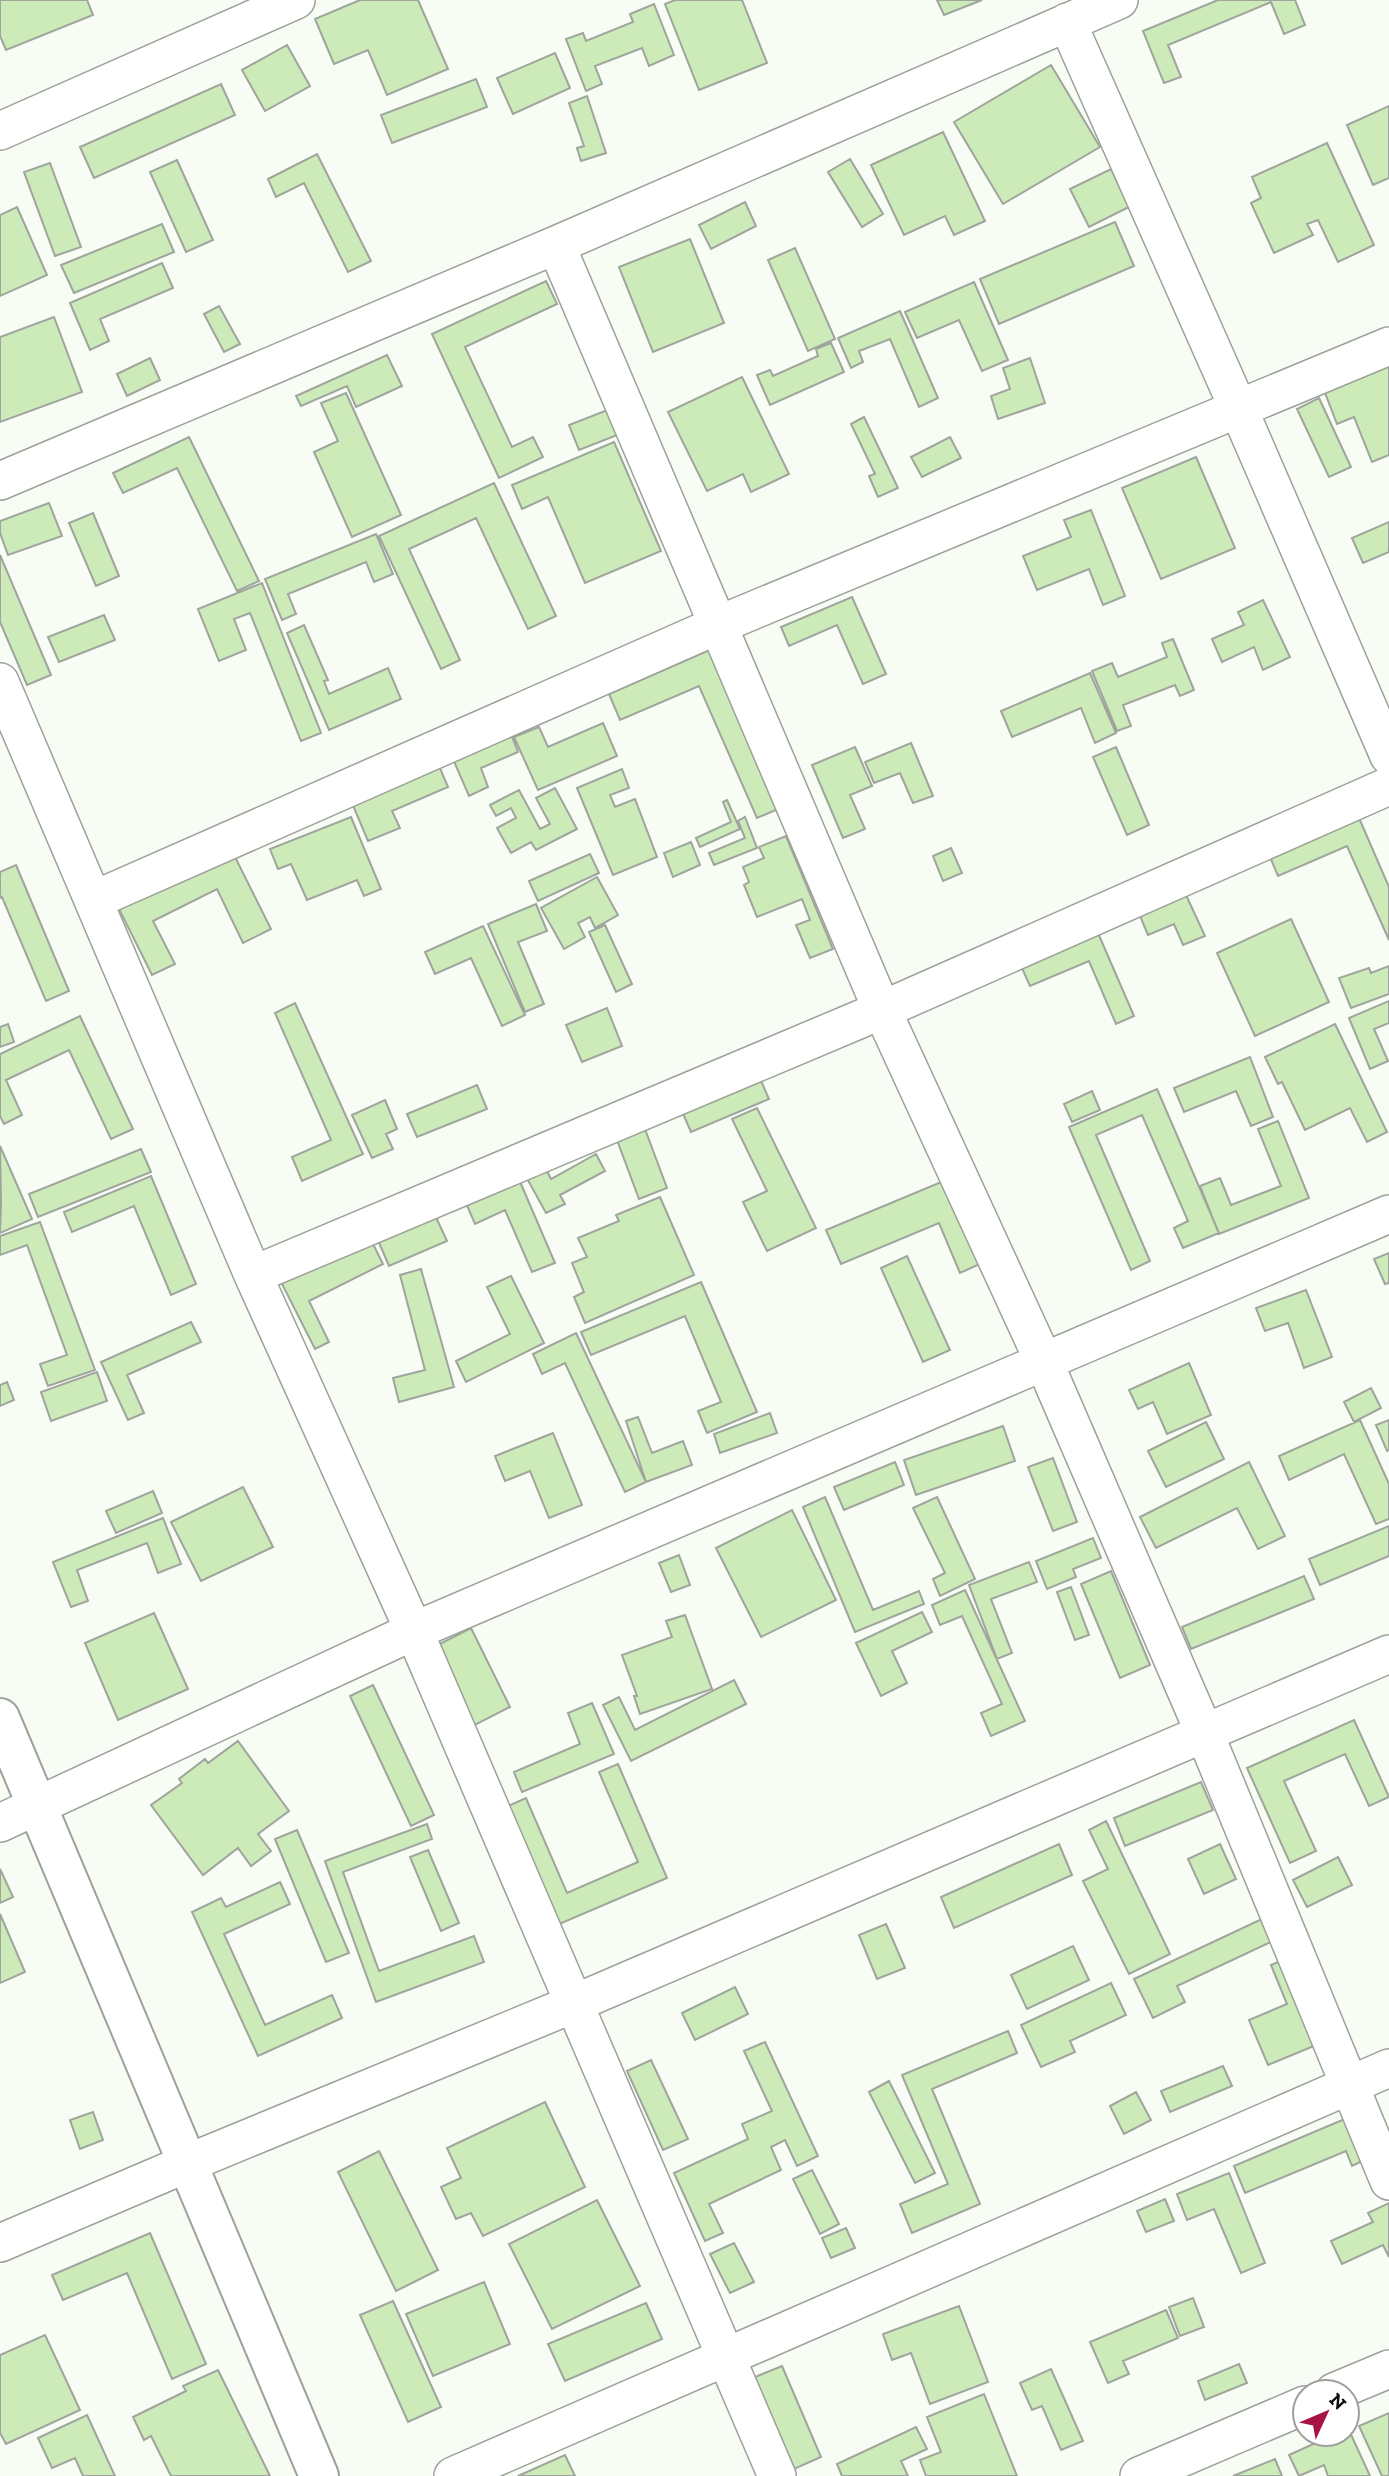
<svg xmlns="http://www.w3.org/2000/svg" width="1389" height="2476" viewBox="0 0 1389 2476" font-family="'Zilla Slab',serif">
  <rect width="100%" height="100%" fill="#f7fcf4"/>
  <!-- building -->
  <path fill="#ccebb9" stroke="#9fa49c" stroke-width="2" d="M0 0H87L93 15 6 50 0 36Z
    M360 0H418L448 69 387 95 368 50 334 64 315 19Z
    M675 0H742L767 63 699 90 665 4Z
    M937 0H982L944 15Z
    M1218 0H1295L1305 25 1284 34 1271 2 1168 45 1181 77 1164 83 1143 31Z
    M654 4 674 55 649 66 642 48 595 66 602 84 586 91 566 39 583 33 586 41 633 22 630 14Z
    M287 45 310 86 265 111 242 70Z
    M555 53 570 88 513 114 497 78Z
    M1051 65 1100 147 1003 204 954 122Z
    M476 79 487 107 392 143 381 115Z
    M221 84 235 115 94 178 80 147Z
    M587 96 606 153 581 161 577 148 584 146 569 103Z
    M1389 106V178L1373 185 1347 125Z
    M943 132 985 221 954 235 945 216 904 235 871 165Z
    M1327 143 1374 245 1338 262 1318 220 1307 224 1313 235 1274 253 1251 203 1261 198 1252 177Z
    M317 154 371 261 348 272 304 183 276 197 268 179Z
    M850 159 883 214 862 227 828 172Z
    M177 160 213 240 186 252 150 172Z
    M50 163 81 247 55 256 24 172Z
    M1111 169 1129 207 1089 227 1070 189Z
    M745 202 756 226 711 249 699 225Z
    M17 207 47 275 0 296V215Z
    M1115 222 1134 266 999 324 980 279Z
    M162 224 174 252 74 293 61 265Z
    M690 239 724 323 653 352 619 267Z
    M795 248 835 339 808 351 768 260Z
    M162 263 173 288 100 319 109 341 90 350 70 303Z
    M546 281 557 304 465 347 512 447 533 437 543 457 499 478 432 334Z
    M974 282 1008 360 982 371 959 320 917 338 905 312Z
    M219 306 240 344 224 352 204 314Z
    M900 311 938 398 919 407 890 339 859 351 863 362 851 368 838 338Z
    M54 317 82 392 0 422V337Z
    M831 343 844 372 770 405 757 375 770 370 773 376 818 356 816 349Z
    M387 355 402 386 356 407 347 386 301 406 296 396Z
    M150 358 160 380 127 396 117 374Z
    M1030 358 1045 403 998 419 991 396 1010 389 1003 368Z
    M1389 359V455L1372 462 1354 417 1337 424 1322 385Z
    M742 377 789 474 751 492 743 474 707 491 668 412Z
    M346 393 401 515 352 537 314 452 338 441 321 403Z
    M1319 398 1351 467 1329 477 1297 409Z
    M610 409 620 434 579 450 569 425Z
    M864 417 898 488 878 497 869 476 875 474 851 424Z
    M189 437 259 581 237 591 177 468 123 493 113 473Z
    M950 437 961 458 922 477 911 457Z
    M614 442 661 551 585 583 548 497 522 509 512 485Z
    M1196 457 1235 548 1161 579 1122 488Z
    M494 483 556 616 528 629 476 518 409 549 460 660 441 669 379 536Z
    M49 503 62 536 8 555 0 533V521Z
    M1091 510 1125 596 1103 605 1089 569 1037 590 1023 556 1071 537 1064 520Z
    M93 513 119 576 96 586 69 523Z
    M1389 522V552L1363 563 1352 538Z
    M376 534 393 574 374 582 366 562 288 594 296 614 282 620 265 579Z
    M0 555 51 675 27 685 0 622Z
    M262 583 321 733 301 741 250 613 234 619 246 650 219 661 198 609Z
    M852 597 886 674 863 684 837 625 789 646 781 627Z
    M1263 600 1290 657 1263 670 1254 647 1222 662 1212 639 1244 625 1238 612Z
    M104 615 115 640 59 662 48 637Z
    M304 625 328 680 324 681 329 694 388 668 401 699 329 730 287 633Z
    M1173 639 1194 690 1180 696 1175 685 1123 705 1131 726 1117 731 1092 671 1112 663 1118 677 1167 657 1162 643Z
    M714 648 783 807 757 818 699 686 620 720 609 694Z
    M1090 673 1116 733 1095 743 1081 708 1012 737 1001 711Z
    M603 723 617 756 538 790 514 737 539 727 548 747Z
    M511 734 518 752 481 768 488 787 469 796 453 759Z
    M911 743 933 796 913 803 900 773 874 783 865 762Z
    M855 747 872 786 850 795 865 829 843 838 812 765Z
    M1116 747 1149 825 1127 835 1093 757Z
    M439 766 448 787 392 811 400 828 368 841 352 803Z
    M622 769 629 788 610 795 615 807 635 799 657 857 613 875 577 788Z
    M555 788 577 829 536 850 531 842 511 853 497 828 516 818 511 808 496 816 490 805 519 790 540 829 550 824 536 798Z
    M727 800 740 829 700 847 696 838 731 822 723 802Z
    M351 817 381 889 364 896 357 880 307 900 291 864 278 869 270 849Z
    M745 817 757 848 714 865 709 853 745 838 738 821Z
    M1359 818 1389 887V940L1347 846 1278 876 1270 857Z
    M786 836 833 949 810 958 796 925 810 920 802 899 757 917 744 885 749 882 743 867 764 858 759 847Z
    M691 842 700 865 673 877 664 853Z
    M951 848 962 873 943 881 933 856Z
    M232 851 271 929 243 943 217 889 153 921 175 964 152 975 118 907Z
    M590 854 599 873 538 901 529 881Z
    M16 865 69 991 46 1001 2 897 0 898V872Z
    M597 877 618 915 595 928 590 917 578 923 585 937 564 949 541 908Z
    M1186 895 1205 936 1183 945 1174 924 1148 935 1140 916Z
    M536 904 547 931 518 942 544 1004 525 1012 488 924Z
    M1291 919 1329 1002 1255 1036 1217 953Z
    M605 925 632 984 616 992 589 932Z
    M483 926 525 1015 502 1026 471 958 435 974 425 952Z
    M1098 933 1134 1016 1116 1024 1089 961 1030 986 1021 966Z
    M1389 966V994L1351 1008 1339 978 1369 968 1371 973Z
    M1389 1001V1023L1374 1029 1388 1061 1370 1069 1349 1018Z
    M295 1003 363 1154 302 1181 292 1157 331 1140 275 1013Z
    M607 1008 622 1046 582 1062 566 1025Z
    M80 1016 133 1129 111 1139 69 1050 6 1080 22 1115 4 1124 0 1116V1054Z
    M8 1024 14 1042 0 1047V1027Z
    M1335 1024 1387 1132 1367 1142 1350 1108 1305 1130 1282 1082 1278 1084 1265 1057Z
    M1250 1057 1273 1117 1251 1126 1236 1091 1184 1112 1174 1088Z
    M759 1076 769 1099 691 1132 681 1109Z
    M477 1085 487 1109 417 1137 407 1114Z
    M1157 1089 1219 1233 1183 1248 1174 1228 1188 1221 1142 1115 1096 1135 1150 1261 1131 1270 1069 1127Z
    M1092 1091 1100 1110 1072 1122 1064 1104Z
    M385 1100 397 1129 386 1134 393 1149 372 1158 352 1115Z
    M757 1108 816 1228 767 1251 743 1202 767 1191 732 1119Z
    M642 1121 667 1188 639 1199 614 1132Z
    M1278 1121 1309 1198 1219 1234 1200 1186 1220 1178 1231 1205 1281 1186 1258 1129Z
    M0 1146 32 1219 0 1233 1 1203Z
    M141 1149 151 1172 38 1217 29 1194Z
    M596 1154 605 1171 560 1195 565 1204 546 1213 524 1173 543 1163 551 1179Z
    M151 1176 196 1284 171 1295 134 1206 72 1232 64 1212Z
    M518 1177 555 1263 532 1272 505 1210 475 1224 465 1201Z
    M946 1180 982 1263 960 1273 939 1223 841 1264 826 1230Z
    M660 1197 694 1275 585 1323 574 1297 584 1292 572 1263 587 1257 578 1238 619 1221 616 1215Z
    M434 1213 447 1241 389 1266 377 1238Z
    M40 1222 95 1370 48 1386 40 1364 67 1355 27 1245 0 1255V1236Z
    M369 1236 383 1264 309 1301 329 1342 315 1349 280 1280Z
    M1389 1253V1283L1385 1284 1374 1259Z
    M907 1256 950 1350 923 1362 881 1268Z
    M421 1269 454 1387 399 1402 393 1378 425 1370 400 1275Z
    M511 1276 544 1343 466 1382 456 1361 510 1334 487 1287Z
    M701 1282 757 1412 707 1433 698 1411 721 1402 685 1316 591 1355 581 1332Z
    M1306 1290 1332 1357 1304 1368 1288 1323 1265 1331 1256 1308Z
    M191 1322 201 1342 127 1375 144 1413 128 1420 101 1362Z
    M576 1333 646 1482 625 1492 565 1363 542 1374 533 1354Z
    M1189 1363 1211 1415 1167 1434 1153 1402 1138 1409 1129 1390Z
    M97 1372 107 1401 51 1421 41 1392Z
    M7 1382 14 1400 0 1406V1385Z
    M1371 1388 1381 1408 1354 1422 1344 1402Z
    M770 1413 777 1433 720 1453 714 1434Z
    M638 1417 652 1453 683 1441 692 1465 646 1482 626 1421Z
    M1360 1420 1389 1484V1519L1376 1524 1344 1454 1289 1480 1279 1456Z
    M1389 1420V1450L1387 1451 1376 1425Z
    M1206 1422 1224 1459 1166 1487 1148 1451Z
    M1003 1426 1015 1461 916 1495 904 1460Z
    M553 1433 582 1505 549 1518 530 1471 505 1481 495 1456Z
    M1053 1458 1077 1522 1053 1531 1028 1467Z
    M895 1462 904 1485 844 1510 834 1487Z
    M1249 1462 1285 1536 1258 1549 1237 1508 1156 1548 1140 1517Z
    M243 1487 273 1547 201 1581 171 1522Z
    M153 1491 162 1513 116 1533 106 1511Z
    M825 1497 873 1610 919 1591 924 1604 855 1632 803 1507Z
    M937 1497 975 1579 940 1596 933 1579 945 1573 913 1508Z
    M792 1510 836 1600 761 1637 716 1548Z
    M163 1518 181 1564 158 1573 147 1543 77 1570 88 1601 71 1607 53 1562Z
    M1389 1526V1556L1320 1585 1309 1559Z
    M1093 1538 1101 1558 1073 1569 1076 1577 1047 1589 1036 1561Z
    M679 1555 690 1585 671 1592 659 1563Z
    M1029 1562 1037 1582 991 1599 1012 1653 997 1659 969 1585Z
    M1111 1571 1150 1665 1120 1678 1081 1584Z
    M1304 1576 1314 1599 1191 1649 1182 1627Z
    M1071 1587 1089 1635 1075 1640 1057 1592Z
    M965 1590 1025 1721 991 1736 981 1713 1002 1704 962 1616 940 1625 932 1605Z
    M922 1612 932 1632 892 1651 907 1683 881 1696 856 1643Z
    M154 1613 188 1689 118 1720 85 1643Z
    M685 1615 712 1689 640 1714 634 1696H637L622 1655 672 1637 666 1621Z
    M471 1628 510 1707 465 1730 426 1651Z
    M734 1680 746 1704 631 1761 603 1705 619 1697 635 1730Z
    M373 1685 434 1815 411 1826 350 1696Z
    M592 1703 614 1754 522 1792 514 1772 580 1744 568 1713Z
    M1354 1720 1389 1797 1369 1806 1345 1754 1284 1781 1316 1851 1290 1863 1247 1768Z
    M238 1741 289 1811 258 1834 271 1851 251 1866 238 1848 203 1875 151 1805 182 1783 179 1779 205 1759 208 1763Z
    M618 1764 667 1878 557 1925 506 1807 526 1798 567 1893 638 1862 599 1772Z
    M1201 1782 1213 1810 1125 1846 1114 1818Z
    M1106 1821 1170 1954 1129 1974 1083 1881 1108 1869 1089 1830Z
    M427 1824 432 1839 343 1872 379 1971 474 1936 484 1962 376 2002 325 1861Z
    M297 1830 349 1953 326 1962 275 1839Z
    M1059 1844 1072 1875 954 1928 941 1897Z
    M1220 1844 1236 1879 1204 1894 1188 1859Z
    M428 1850 459 1923 441 1931 410 1857Z
    M1338 1857 1352 1885 1307 1907 1293 1880Z
    M0 1869 13 1897 0 1903Z
    M280 1882 290 1904 224 1934 265 2025 332 1995 342 2018 258 2056 192 1912 221 1898 226 1907Z
    M0 1914 25 1972 0 1983Z
    M1266 1917 1277 1939 1177 1986 1185 2002 1153 2018 1134 1979Z
    M886 1924 905 1968 877 1979 859 1935Z
    M1073 1946 1089 1980 1027 2009 1011 1975Z
    M1290 1957 1326 2041 1268 2065 1249 2020 1287 2004 1271 1965Z
    M1111 1983 1126 2015 1070 2041 1075 2052 1041 2067 1021 2025Z
    M735 1987 748 2014 695 2040 682 2013Z
    M1008 2031 1017 2053 932 2089 980 2204 912 2233 900 2204 948 2184 902 2075Z
    M765 2042 818 2156 797 2166 785 2140 771 2147 781 2170 709 2204 723 2233 705 2241 674 2173 748 2139 742 2124 772 2111 744 2051Z
    M651 2060 688 2139 663 2150 627 2071Z
    M1223 2066 1232 2086 1170 2112 1161 2091Z
    M889 2081 935 2173 915 2183 869 2092Z
    M1136 2092 1151 2120 1124 2134 1110 2106Z
    M545 2102 585 2187 483 2236 471 2213 456 2219 441 2187 461 2178 447 2148Z
    M93 2112 103 2140 80 2149 70 2120Z
    M1354 2115 1371 2157 1352 2166 1346 2151 1245 2193 1234 2166Z
    M379 2151 438 2270 396 2291 338 2172Z
    M812 2170 839 2224 820 2234 793 2179Z
    M1229 2173 1265 2263 1241 2273 1214 2209 1187 2220 1177 2194Z
    M1165 2199 1174 2221 1146 2232 1137 2211Z
    M597 2200 640 2286 552 2329 509 2244Z
    M1389 2203V2257L1383 2245 1342 2264 1331 2241 1373 2222 1368 2213Z
    M846 2228 855 2248 831 2258 822 2238Z
    M150 2233 206 2364 172 2379 127 2273 63 2300 52 2275Z
    M734 2243 754 2282 730 2293 710 2254Z
    M484 2282 510 2344 433 2376 406 2314Z
    M1193 2298 1204 2327 1180 2336 1169 2307Z
    M393 2301 441 2407 408 2422 360 2315Z
    M646 2303 662 2339 565 2381 548 2344Z
    M959 2306 988 2382 930 2404 911 2353 892 2360 883 2334Z
    M1166 2310 1178 2338 1123 2361 1129 2374 1108 2383 1090 2342Z
    M45 2335 80 2410 6 2444 0 2433V2355Z
    M1239 2364 1247 2383 1205 2400 1198 2381Z
    M782 2366 821 2457 794 2469 755 2377Z
    M1051 2369 1083 2441 1061 2450 1042 2406 1032 2410 1020 2383Z
    M218 2370 270 2476H171L151 2436 144 2440 133 2417 186 2391 183 2386Z
    M984 2394 1017 2476H926L920 2460 941 2452 927 2417Z
    M1389 2413V2476H1382L1359 2426Z
    M87 2415 115 2476H83L75 2458 52 2468 38 2438Z
    M916 2427 927 2449 901 2461 908 2476H842L837 2464Z
    M1348 2428 1370 2476H1328L1324 2465 1299 2476 1289 2455 1335 2434H1347Z
    M565 2455 575 2476H518Z
    M1275 2459 1282 2476H1233Z"/>
  <g fill="none" stroke-linecap="round" stroke-linejoin="round">
    <defs>
      <path id="minor" d="M1067 22 1239 410 1389 756
        M0 131 296 0
        M556 245 882 1010 1044 1362 1204 1732 1389 2181
        M0 481 556 245 1119 0
        M0 682 253 1275 414 1631 777 2476
        M94 900 718 625 1389 346
        M253 1275 882 1010 1389 786
        M0 1823 414 1631 1389 1214
        M0 2243 188 2163 573 2004 1389 1654
        M1334 2392 1389 2369
        M453 2476 1389 2068
        M1139 2476 1305 2405"/>
      <path id="secondary" d="M0 1718 319 2476"/>
    </defs>
    <!-- minor casing -->
    <use href="#minor" stroke="#9da19a" stroke-width="40"/>
    <!-- secondary casing -->
    <use href="#secondary" stroke="#9da19a" stroke-width="42"/>
    <!-- minor -->
    <use href="#minor" stroke="#fff" stroke-width="37"/>
    <!-- secondary -->
    <use href="#secondary" stroke="#fff" stroke-width="38"/>
  </g>
  <!-- north arrow -->
  <g transform="translate(1326 2413) rotate(46)"><circle r="33" fill="#ffffff" stroke="#9e9f9d" stroke-width="2"/>
  <path d="M0-5L12 26L0 18L-12 26Z" fill="#a81347"/>
  <text y="-10" font-size="19" font-weight="bold" text-anchor="middle" fill="#0c0e0b">N</text>
  </g>
</svg>
